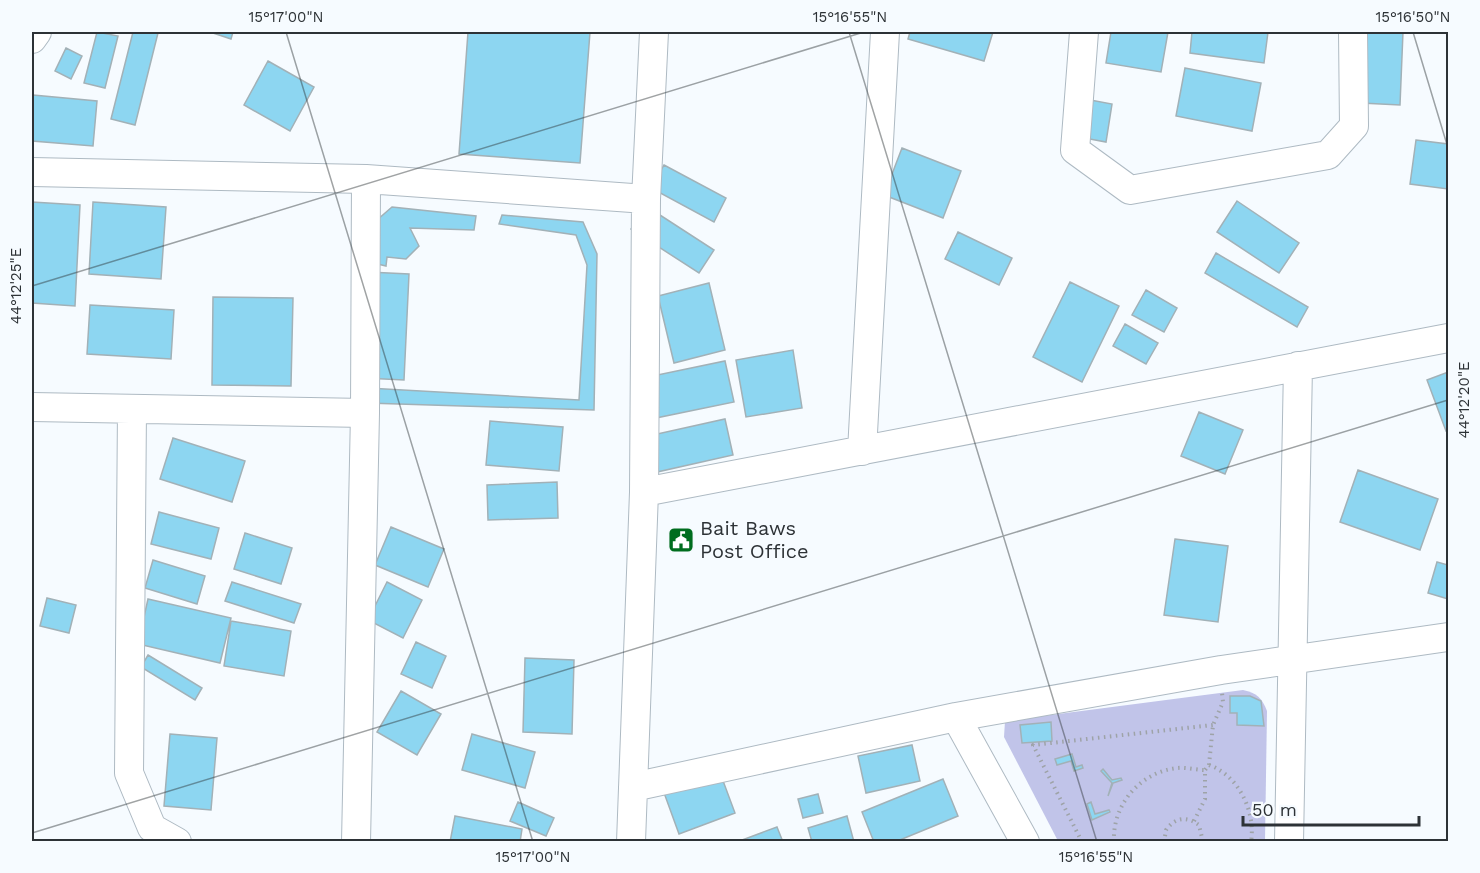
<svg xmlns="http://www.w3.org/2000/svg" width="1480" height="873" viewBox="0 0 1480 873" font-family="'Work Sans',sans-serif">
  <rect width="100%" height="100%" fill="#f6fbff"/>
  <!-- green -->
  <path fill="#c1c4e9" d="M1243 690C1257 693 1262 698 1267 711L1265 841H1058L1004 737 1005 721Z"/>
  <!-- building -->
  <path fill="#8dd6f1" stroke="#a2b1b7" stroke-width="1.5" d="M97 32 118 36 105 88 84 83Z
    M133 32 158 33 135 125 111 119Z
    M210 32H233L231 39Z
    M468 32H590L580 163 459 154Z
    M910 32H993L984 61 908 39Z
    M1111 32H1168L1161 72 1106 63Z
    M1192 32H1268L1264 63 1190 53Z
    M1365 32H1403L1400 105 1361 103Z
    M66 48 82 56 71 79 55 71Z
    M268 61 314 87 290 131 244 105Z
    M1185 68 1261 83 1252 131 1176 116Z
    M33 95 97 101 93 146 32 141Z
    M1085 99 1112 104 1106 142 1079 137Z
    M1416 140 1448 144V189L1410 184Z
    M902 148 961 171 943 218 884 195Z
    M664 165 726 198 714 222 651 188Z
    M1237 201 1299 243 1279 273 1217 232Z
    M32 202 80 205 75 306 32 303Z
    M93 202 166 207 161 279 89 274Z
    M646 206 714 250 699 273 631 229Z
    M392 207 476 216 474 230 410 228 419 246 406 259 387 257 386 266 365 261 362 233Z
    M502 215 583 222 597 254 594 410 367 403 368 388 579 400 587 265 576 235 499 224Z
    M958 232 1012 258 999 285 945 259Z
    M1216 253 1308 307 1297 327 1205 273Z
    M368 272 409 274 404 380 364 378Z
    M1070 282 1119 306 1082 382 1033 357Z
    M709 283 725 350 674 363 658 296Z
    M1146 290 1177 308 1164 332 1132 315Z
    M213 297 293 298 291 386 212 385Z
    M90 305 174 310 171 359 87 354Z
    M1125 324 1158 343 1146 364 1113 346Z
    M793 350 802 408 746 417 736 360Z
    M725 361 734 402 646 420 638 379Z
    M1448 372V430L1446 431 1427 380Z
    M1199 412 1243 430 1225 474 1181 456Z
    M725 419 733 455 657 472 648 436Z
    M490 421 563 427 559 471 486 465Z
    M173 438 245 461 232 502 160 479Z
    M1358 470 1438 499 1420 550 1340 522Z
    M557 482 558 518 488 520 487 485Z
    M159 512 219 528 211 559 151 544Z
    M391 527 444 549 428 587 375 565Z
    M245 533 292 548 281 584 234 569Z
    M1175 539 1228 546 1218 622 1164 615Z
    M153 560 205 576 197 604 145 588Z
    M1437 562 1448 565V599L1428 593Z
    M232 582 301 604 294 623 225 601Z
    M387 582 422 600 403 638 368 620Z
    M47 598 76 605 69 633 40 626Z
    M148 599 231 618 220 663 138 644Z
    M231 621 291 631 284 676 224 666Z
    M416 642 446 656 432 688 401 674Z
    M148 655 202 688 195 700 141 667Z
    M525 658 574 660 572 734 523 732Z
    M401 691 441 714 417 755 377 732Z
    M1230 696H1250L1261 701 1264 726 1237 725V713H1230Z
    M1051 722 1052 741 1022 743 1020 725Z
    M170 734 217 738 211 810 164 806Z
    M472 734 535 752 525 788 462 770Z
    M912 745 920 781 866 793 858 756Z
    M1072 754 1076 767 1082 765 1083 768 1074 771 1071 761 1057 765 1055 759Z
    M1103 769 1112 780 1121 778 1122 780 1113 783 1108 796 1112 783 1101 771Z
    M719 770 735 813 679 834 663 790Z
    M943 779 958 816 895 842H874L862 812Z
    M818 794 823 813 803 818 798 799Z
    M518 802 554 818 546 836 510 821Z
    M1091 802 1095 814 1109 810 1110 812 1092 820 1087 804Z
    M455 816 522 829 520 842H450Z
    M847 816 854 842H812L808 828Z
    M777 827 783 842H742V840Z"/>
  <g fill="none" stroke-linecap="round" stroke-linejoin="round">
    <defs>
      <path id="street" d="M1084 32 1075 150 1130 190 1328 155 1354 126 1353 32
        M32 39 37 32
        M32 172 366 179 646 199
        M32 407 365 413
        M132 409 129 773 152 828 177 842
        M862 451 885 32
        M644 492 1448 338
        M956 717 1025 842
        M633 787 956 717 1221 670 1448 637
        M356 842 365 413 366 179
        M631 842 644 492 646 199 654 32
        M1289 842 1298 366"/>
    </defs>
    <!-- street casing -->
    <use href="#street" stroke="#aebac3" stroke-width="30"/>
    <!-- path -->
    <path stroke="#9ea3a7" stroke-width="4" stroke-dasharray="1.5 4.5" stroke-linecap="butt" d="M1209 765C1238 775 1256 811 1251 842
      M1194 821 1205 799V770L1209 765 1213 725 1223 702 1222 693
      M1082 842 1033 745 1213 725
      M1096 842H1110
      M1114 842C1112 805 1140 772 1177 768 1186 767 1196 770 1205 770
      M1164 842 1166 830C1175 817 1187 816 1199 825L1203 842"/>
    <!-- street -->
    <use href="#street" stroke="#fff" stroke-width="28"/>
  </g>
  <!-- ticks -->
  <path fill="none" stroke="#2d3236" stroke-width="1.5" stroke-opacity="0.45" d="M286 32 533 842M849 32 1097 842M1413 32 1448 148M32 286 864 32M32 833 1448 400"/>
  <!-- icons -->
  <defs>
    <symbol id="civic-square" viewBox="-11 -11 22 22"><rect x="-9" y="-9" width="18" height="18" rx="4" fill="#006d1e" stroke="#f6fbff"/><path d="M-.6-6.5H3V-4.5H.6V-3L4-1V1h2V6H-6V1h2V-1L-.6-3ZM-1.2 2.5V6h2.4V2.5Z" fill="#fff"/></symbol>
  </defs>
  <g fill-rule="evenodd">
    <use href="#civic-square" x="666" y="525" width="30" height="30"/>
  </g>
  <g text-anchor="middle" stroke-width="4.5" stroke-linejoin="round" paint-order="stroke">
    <!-- poi labels -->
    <g font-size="20" fill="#2d3236" stroke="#f6fbff" text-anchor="start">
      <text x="700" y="535">Bait Baws<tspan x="700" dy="23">Post Office</tspan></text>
    </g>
  </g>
  <!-- border -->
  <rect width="1480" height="873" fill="none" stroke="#f6fbff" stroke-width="66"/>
  <!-- scale -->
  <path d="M1243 816v9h176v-9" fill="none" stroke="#2d3236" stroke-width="3"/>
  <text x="1252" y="816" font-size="18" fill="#2d3236" stroke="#f6fbff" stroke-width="4.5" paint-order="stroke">50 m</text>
  <rect x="33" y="33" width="1414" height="807" fill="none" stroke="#2d3236" stroke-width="2"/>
  <g font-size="15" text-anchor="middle" fill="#2d3236">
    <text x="286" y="22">15°17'00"N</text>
    <text x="850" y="22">15°16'55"N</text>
    <text x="1413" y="22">15°16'50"N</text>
    <text transform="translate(16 286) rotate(-90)" y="5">44°12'25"E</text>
    <text transform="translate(1464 400) rotate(-90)" y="5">44°12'20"E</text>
    <text x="533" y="862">15°17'00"N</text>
    <text x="1096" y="862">15°16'55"N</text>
  </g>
</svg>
